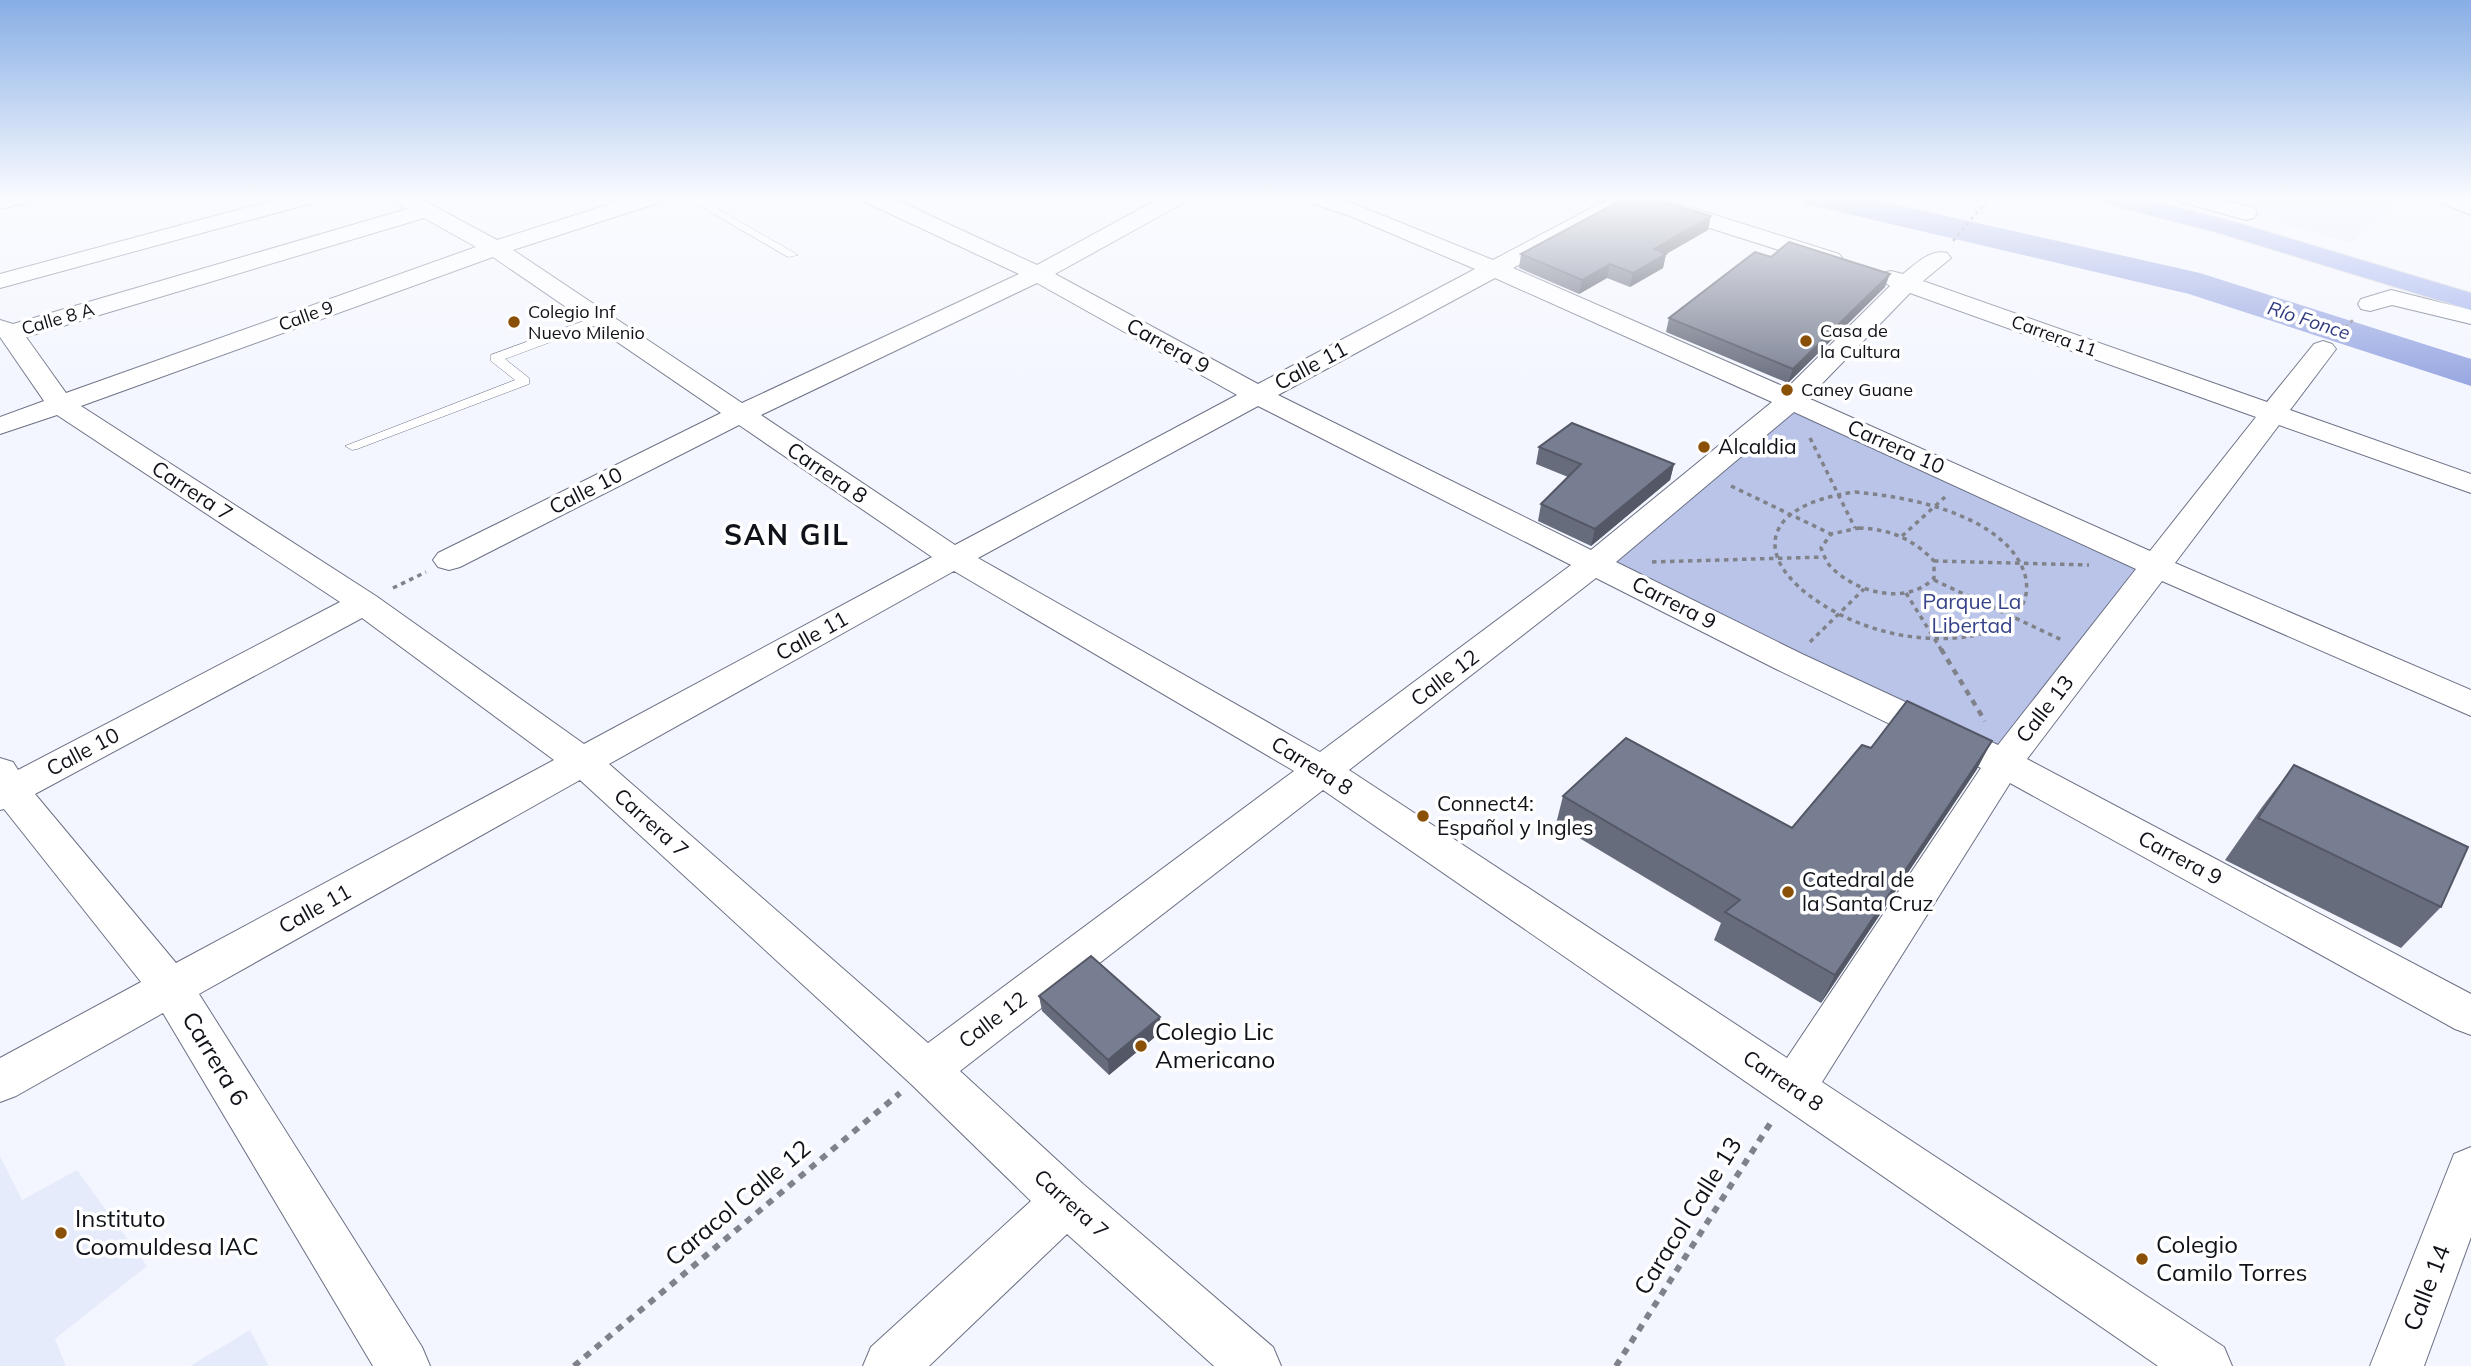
<svg xmlns="http://www.w3.org/2000/svg" width="2471" height="1366" viewBox="0 0 2471 1366" font-family="Mulish,sans-serif">
  <rect width="100%" height="100%" fill="#f4f6ff"/>
  <!-- built -->
  <path fill="#e6ebfc" d="M2196 197H2410L2350 243Z
    M0 1156 22 1200 77 1170 147 1266 55 1339 66 1366H0Z
    M250 1330 269 1366H190Z"/>
  <!-- green -->
  <path fill="#bac4e8" d="M1796 410 2149 571 2001 753 1613 565Z"/>
  <g fill="none" stroke-linecap="round" stroke-linejoin="round">
    <!-- river -->
    <path fill="#97a6e1" fill-rule="evenodd" d="M1801 197H1862L2200 273 2471 359V386L2189 294 1806 204Z"/>
    <defs>
      <path id="lane" d="M685 197H697L798 255 788 257Z
        M600 315 604 316V322L505 359 529 378V384L357 449 352 450 345 446 515 380 491 361V355Z"/>
      <path id="street" d="M0 197H32L29 202 0 209Z
        M285 197H319L316 202 0 288V274Z
        M390 197H417L497 240 632 197H664L661 202 513 250 742 403 1019 274 865 202 862 197H890L1037 265 1162 197H1188L1185 202 1055 274 1258 384 1475 269 1350 216 1309 202 1306 197H1337L1493 260 1612 197H1639L1636 202 1513 268 1787 388 1890 286 1879 278 1883 273 1891 271 1903 274C1916 264 1929 249 1947 253L1951 258 1923 281 2267 402 2314 344 2323 341 2332 344 2336 349 2290 410 2471 474V493L2279 425 2175 563 2471 690V716L2162 581 2027 759 2471 994V1035L2455 1029 2010 783 1822 1082 2224 1347 2232 1366H2158L1323 790 960 1071 1083 1184 1273 1347 1281 1366H1214L1067 1234 929 1366H863L871 1347 1031 1201 911 1084 580 780 199 994 422 1347 430 1366H373L163 1013 16 1096 0 1102V1058L141 982 4 809 0 810V758L13 762 18 770 340 602 57 415 0 434V417L44 401 0 337V320L13 324 407 209ZM424 218 476 247 66 393 26 337ZM493 257 721 413 438 553 433 560 438 567 449 570 460 567 739 425 932 557 584 744 376 596 81 406ZM1495 278 1772 402 1591 550 1278 395ZM1037 283 1237 395 955 545 761 415ZM1910 293 2256 417 2150 551 1808 398ZM1258 406 1571 565 1320 752 978 558ZM1794 412 2136 569 1998 745 1802 654 1616 562ZM954 571 1294 771 928 1043 609 764ZM1596 578 1778 670 1981 768 1787 1058 1349 770ZM362 618 554 760 176 963 35 794Z
        M2178 197H2212L2254 208 2257 213 2254 218 2246 220 2181 202Z
        M2457 197H2471V203L2460 202Z
        M1664 199 1839 254 1843 259 1839 264H1823L1656 211 1653 206 1656 201Z
        M2391 290 2471 310V324L2392 305 2370 311 2361 309 2358 304 2361 299Z
        M2471 1147V1237L2424 1366H2370L2454 1154Z"/>
      <path id="secondary" d="M2435 197 2471 199V215L2439 202Z"/>
      <path id="highway" d="M2096 197H2135L2234 222 2471 293V310L2216 232 2100 202Z"/>
    </defs>
    <!-- lane casing -->
    <use href="#lane" stroke="#6b7184" stroke-width="1"/>
    <!-- street casing -->
    <use href="#street" stroke="#6b7184" stroke-width="2"/>
    <!-- secondary casing -->
    <use href="#secondary" stroke="#6b7184" stroke-width="2"/>
    <!-- highway casing -->
    <use href="#highway" stroke="#d4d4d6" stroke-width="2"/>
    <!-- path-far3 -->
    <path stroke="#808289" stroke-width="2.5" stroke-dasharray="3.5 3.5" stroke-linecap="butt" d="M1953 241 1990 197
      M2340 332 2354 319"/>
    <!-- path-far2 -->
    <path stroke="#808289" stroke-width="3.5" stroke-dasharray="4.5 4.5" stroke-linecap="butt" d="M1810 438 1855 528
      M1731 486 1831 534
      M1855 492C1897 496 1940 504 1978 524 2049 563 2043 632 1955 638 1915 641 1873 632 1837 613 1751 567 1752 506 1855 492Z
      M1859 528C1890 529 1913 539 1934 561V578C1907 606 1856 593 1831 567 1826 562 1824 555 1821 548L1831 534Z
      M1902 536 1945 497
      M1934 561 2089 565
      M1652 562 1823 557
      M1934 580 2062 640
      M393 588 426 572
      M1906 593 1942 651
      M1810 642 1864 589"/>
    <!-- path-far1 -->
    <path stroke="#808289" stroke-width="4.5" stroke-dasharray="6 6" stroke-linecap="butt" d="M1941 649 1985 721"/>
    <!-- path -->
    <path stroke="#808289" stroke-width="6" stroke-dasharray="7 7" stroke-linecap="butt" d="M574 1366 900 1093
      M1616 1366 1773 1119"/>
    <!-- lane -->
    <use href="#lane" fill="#fff" fill-rule="evenodd"/>
    <!-- street -->
    <use href="#street" fill="#fff" fill-rule="evenodd"/>
    <!-- secondary -->
    <use href="#secondary" fill="#fff" fill-rule="evenodd"/>
    <!-- highway -->
    <use href="#highway" fill="#a0b0ed" fill-rule="evenodd"/>
  </g>
  <!-- wall -->
  <path fill="#676c7d" d="M1708 230 1666 254 1663 268 1630 287 1607 278 1579 294 1519 268 1521 254Z
    M1885 287 1788 383 1666 332 1669 318Z
    M1539 447 1674 464 1670 480 1591 546 1538 521 1541 504 1568 477 1536 464Z
    M1871 748 1977 769 1821 1003 1714 940 1721 923 1556 824 1563 796 1792 828Z
    M2294 765 2441 907 2401 948 2225 860 2262 807Z
    M1039 996 1161 1032 1109 1075 1042 1011Z"/>
  <!-- shaded-wall -->
  <path fill="#545866" d="M1711 216 1708 230 1666 254 1663 268 1630 287 1633 273 1654 249Z
    M1610 264 1607 278 1579 294 1582 280Z
    M1890 274 1885 287 1788 383 1793 369Z
    M1674 464 1670 480 1591 546 1595 529Z
    M1992 741 1977 769 1821 1003 1835 975Z
    M1160 1017 1161 1032 1109 1075 1108 1060Z"/>
  <!-- building -->
  <path fill="#787e91" stroke="#545866" stroke-width="2" d="M1627 197H1649L1711 216 1654 249 1666 254 1633 273 1610 264 1582 280 1521 254Z
    M1789 242 1890 274 1793 369 1669 318 1755 252 1771 257Z
    M1572 423 1674 464 1595 529 1541 504 1581 464 1539 447Z
    M1907 701 1992 741 1835 975 1725 912 1740 900 1563 796 1626 738 1792 828 1862 745 1871 748Z
    M2294 765 2468 847 2441 907 2258 818Z
    M1091 956 1160 1017 1108 1060 1039 996Z"/>
  <!-- sky -->
  <linearGradient id="sky" x2="0" y2="1"><stop stop-color="#87aee5"/><stop offset="0.51" stop-color="#fafbff"/><stop offset="1" stop-color="#fafbff" stop-opacity="0"/></linearGradient>
  <rect width="2471" height="388" fill="url(#sky)"/>
  <!-- markers -->
  <g fill="#8a5008" stroke="#fff" stroke-width="2.5">
    <circle cx="514" cy="322" r="7"/>
    <circle cx="1806" cy="341" r="7"/>
    <circle cx="1787" cy="390" r="7"/>
    <circle cx="1704" cy="447" r="7"/>
    <circle cx="1423" cy="816" r="7"/>
    <circle cx="1788" cy="892" r="7"/>
    <circle cx="1141" cy="1046" r="7"/>
    <circle cx="61" cy="1233" r="7"/>
    <circle cx="2142" cy="1259" r="7"/>
  </g>
  <g text-anchor="middle" stroke-width="7" stroke-linejoin="round" paint-order="stroke">
    <!-- far-poi labels -->
    <g font-size="18" fill="#101219" stroke="#fff" text-anchor="start">
      <text x="528" y="318">Colegio Inf<tspan x="528" dy="21">Nuevo Milenio</tspan></text>
      <text x="1820" y="337">Casa de<tspan x="1820" dy="21">la Cultura</tspan></text>
      <text x="1801" y="396">Caney Guane</text>
    </g>
    <!-- far-street labels -->
    <g font-size="18" fill="#101219" stroke="#fff">
      <text transform="translate(306 316) rotate(-20)" y="6">Calle 9</text>
      <text transform="translate(58 319) rotate(-16)" y="6">Calle 8 A</text>
      <text transform="translate(2054 336) rotate(20)" y="6">Carrera 11</text>
    </g>
    <!-- far-water labels -->
    <g font-size="19" font-style="italic" fill="#303b80" stroke="#fff">
      <text transform="translate(2309 320) rotate(18)" y="7">Río Fonce</text>
    </g>
    <!-- street labels -->
    <g font-size="21" fill="#101219" stroke="#fff">
      <text transform="translate(1168 346) rotate(29)" y="7">Carrera 9</text>
      <text transform="translate(1311 366) rotate(-28)" y="7">Calle 11</text>
      <text transform="translate(1896 447) rotate(24)" y="7">Carrera 10</text>
      <text transform="translate(827 473) rotate(34)" y="7">Carrera 8</text>
      <text transform="translate(192 491) rotate(33)" y="7">Carrera 7</text>
      <text transform="translate(586 491) rotate(-27)" y="7">Calle 10</text>
      <text transform="translate(1674 603) rotate(27)" y="7">Carrera 9</text>
      <text transform="translate(812 636) rotate(-29)" y="7">Calle 11</text>
      <text transform="translate(1445 678) rotate(-37)" y="7">Calle 12</text>
      <text transform="translate(2045 709) rotate(-52)" y="7">Calle 13</text>
      <text transform="translate(83 752) rotate(-28)" y="7">Calle 10</text>
      <text transform="translate(1312 766) rotate(32)" y="7">Carrera 8</text>
      <text transform="translate(651 823) rotate(42)" y="7">Carrera 7</text>
      <text transform="translate(2180 858) rotate(28)" y="7">Carrera 9</text>
      <text transform="translate(315 909) rotate(-29)" y="7">Calle 11</text>
      <text transform="translate(993 1020) rotate(-37)" y="7">Calle 12</text>
      <text transform="translate(1783 1081) rotate(34)" y="7">Carrera 8</text>
      <text transform="translate(1071 1204) rotate(42)" y="7">Carrera 7</text>
    </g>
    <!-- poi labels -->
    <g font-size="21" fill="#101219" stroke="#fff" text-anchor="start">
      <text x="1718" y="454">Alcaldia</text>
      <text x="1437" y="811">Connect4:<tspan x="1437" dy="24">Español y Ingles</tspan></text>
      <text x="1802" y="887">Catedral de<tspan x="1802" dy="24">la Santa Cruz</tspan></text>
    </g>
    <!-- park labels -->
    <g font-size="21" fill="#374389" stroke="#fff">
      <text x="1972" y="609">Parque La<tspan x="1972" dy="24">Libertad</tspan></text>
    </g>
    <!-- near-poi labels -->
    <g font-size="24" fill="#101219" stroke="#fff" text-anchor="start">
      <text x="1155" y="1040">Colegio Lic<tspan x="1155" dy="28">Americano</tspan></text>
      <text x="75" y="1227">Instituto<tspan x="75" dy="28">Coomuldesa IAC</tspan></text>
      <text x="2156" y="1253">Colegio<tspan x="2156" dy="28">Camilo Torres</tspan></text>
    </g>
    <!-- near-street labels -->
    <g font-size="24" fill="#101219" stroke="#fff">
      <text transform="translate(215 1059) rotate(59)" y="8">Carrera 6</text>
      <text transform="translate(738 1203) rotate(-40)" y="8">Caracol Calle 12</text>
      <text transform="translate(1688 1216) rotate(-58)" y="8">Caracol Calle 13</text>
      <text transform="translate(2427 1288) rotate(-69)" y="8">Calle 14</text>
    </g>
    <!-- district labels -->
    <g font-size="28" font-weight="bold" letter-spacing="2" fill="#101219" stroke="#fff">
      <text x="787" y="545">SAN GIL</text>
    </g>
  </g>
</svg>
